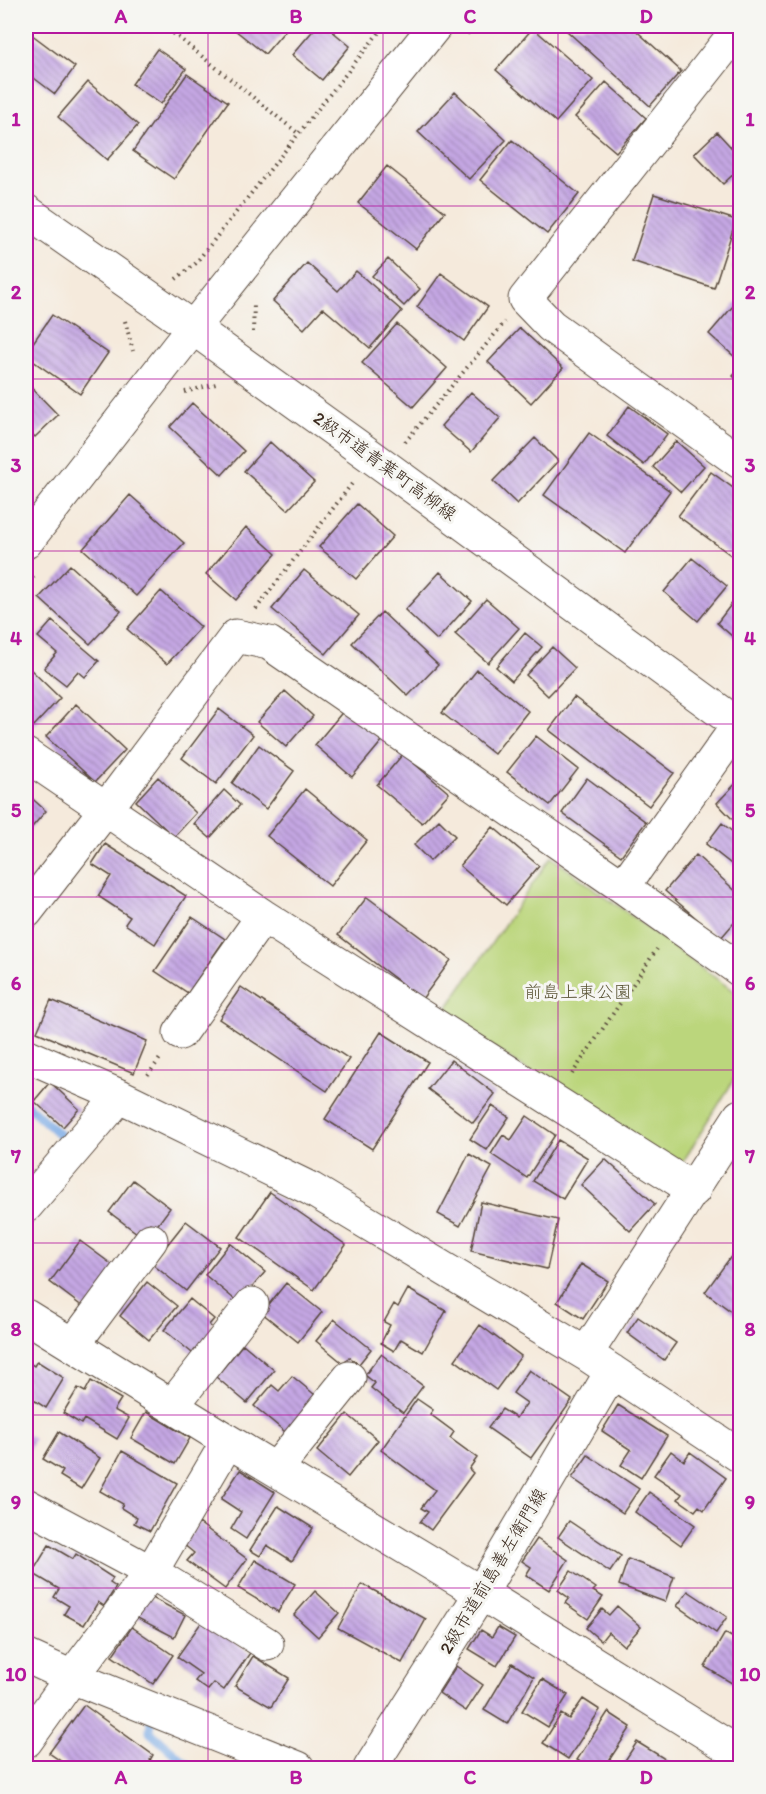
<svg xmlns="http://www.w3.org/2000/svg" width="766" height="1794" viewBox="0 0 766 1794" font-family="Itim,'Klee One',sans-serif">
  <defs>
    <pattern id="building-back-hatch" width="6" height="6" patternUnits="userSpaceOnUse" patternTransform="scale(1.5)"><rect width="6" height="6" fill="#c5a7e4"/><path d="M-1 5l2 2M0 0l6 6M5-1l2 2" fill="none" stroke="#a188b8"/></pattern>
  </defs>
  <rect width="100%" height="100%" fill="#f6f6f2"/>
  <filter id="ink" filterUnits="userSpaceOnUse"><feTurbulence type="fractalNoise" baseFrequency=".0167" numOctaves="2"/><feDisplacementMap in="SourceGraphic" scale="12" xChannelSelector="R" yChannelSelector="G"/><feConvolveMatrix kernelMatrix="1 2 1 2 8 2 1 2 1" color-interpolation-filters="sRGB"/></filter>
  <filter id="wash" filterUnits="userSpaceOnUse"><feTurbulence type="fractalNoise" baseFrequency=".008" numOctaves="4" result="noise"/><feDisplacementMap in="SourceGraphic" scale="24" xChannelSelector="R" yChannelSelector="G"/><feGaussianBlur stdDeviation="1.35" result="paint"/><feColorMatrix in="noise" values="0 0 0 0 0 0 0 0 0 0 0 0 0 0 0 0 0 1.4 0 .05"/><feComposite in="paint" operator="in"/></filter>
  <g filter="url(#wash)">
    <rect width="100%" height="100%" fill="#f5eadc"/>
    <!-- green -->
    <path fill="#bbd67c" stroke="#7b804d" stroke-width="1.5" d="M551 857 740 996V1070L678 1170 443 1014Z"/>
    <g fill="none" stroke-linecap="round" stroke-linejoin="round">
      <!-- stream -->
      <path stroke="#7cabe6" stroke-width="9" d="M26 1104 61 1136
        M151 1715 150 1732 191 1768"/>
    </g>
    <g id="blocks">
      <!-- building -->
      <path fill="url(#building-back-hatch)" d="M230 26H289L265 54Z
        M317 26H326L350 46 322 80 292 55Z
        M572 26H631L681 71 650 106 567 31Z
        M533 28 593 80 556 122 496 70Z
        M31 34 75 67 55 94 26 72V42Z
        M157 49 186 69 161 104 132 84Z
        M187 74 228 102 174 179 133 151Z
        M88 82 138 125 107 160 58 117Z
        M606 82 646 118 616 152 575 117Z
        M455 92 506 140 469 179 418 132Z
        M717 132 740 157V168L723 184 694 154Z
        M512 140 579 194 547 234 480 180Z
        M387 166 445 212 416 249 358 203Z
        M654 194 736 220 714 288 632 261Z
        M740 251V273L732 269Z
        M388 259 420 289 404 306 372 276Z
        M307 263 338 291 356 271 402 311 370 348 323 308 304 329 273 301Z
        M441 273 488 307 464 341 417 307Z
        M740 298V354L736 358 709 334Z
        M52 315 108 353 80 394 26 356V353Z
        M397 324 447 368 413 407 362 363Z
        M520 328 563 368 531 403 488 362Z
        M740 368V383L733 376Z
        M26 382 58 415 35 437 26 428Z
        M471 392 500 418 471 452 441 426Z
        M192 403 244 451 222 475 170 427Z
        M629 406 667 434 644 465 607 436Z
        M589 433 670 491 625 553 544 495Z
        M535 438 558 461 517 504 493 481Z
        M676 441 704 466 681 492 653 467Z
        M270 442 314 482 288 510 244 471Z
        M711 472 740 493V552L736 559 678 516Z
        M130 495 184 543 136 596 83 549Z
        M357 504 393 536 356 579 319 547Z
        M246 527 276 554 236 600 206 574Z
        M692 558 727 586 698 621 664 592Z
        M70 565 121 611 90 644 39 598Z
        M304 570 359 615 326 654 272 609Z
        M440 572 472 601 437 640 405 610Z
        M161 591 201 627 167 664 127 629Z
        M740 593V643L717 623Z
        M486 599 519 628 488 663 455 634Z
        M382 612 438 665 408 696 352 643Z
        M52 621 99 661 85 677 78 671 66 685 44 668 57 653 38 637Z
        M525 633 542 647 512 681 496 667Z
        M552 647 575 668 548 696 526 675Z
        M26 665 60 698 34 726 26 718Z
        M477 670 528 711 494 754 442 713Z
        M285 691 313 716 286 747 257 722Z
        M574 697 674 773 649 806 549 730Z
        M76 704 125 750 95 782 46 737Z
        M219 709 253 735 216 784 182 758Z
        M345 709 382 741 352 777 315 745Z
        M536 736 578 769 550 805 507 772Z
        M259 745 294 771 266 809 232 783Z
        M403 754 449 793 422 823 377 785Z
        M158 777 196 813 174 837 136 801Z
        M587 778 646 822 621 856 562 813Z
        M740 779V819L736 823 717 803Z
        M305 789 367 840 330 886 267 836Z
        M224 790 240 805 210 838 194 824Z
        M26 793 46 811 26 834Z
        M439 820 455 836 430 861 414 845Z
        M722 823 740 838V871L706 844Z
        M493 827 539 866 506 905 460 866Z
        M105 844 186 896 155 944 125 924 130 917 98 896 111 876 92 864Z
        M696 855 740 895V916L720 939 665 891Z
        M367 897 451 960 422 999 338 935Z
        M192 917 225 939 188 993 155 971Z
        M241 987 349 1059 327 1091 219 1019Z
        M51 1000 147 1041 134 1073 37 1032Z
        M381 1032 428 1062 372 1149 325 1119Z
        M451 1060 495 1094 473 1123 428 1089Z
        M50 1082 79 1109 63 1127 34 1101Z
        M492 1106 509 1117 487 1150 470 1139Z
        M527 1116 555 1135 527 1178 491 1154 503 1135 511 1140Z
        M558 1140 588 1158 563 1199 533 1181Z
        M469 1154 492 1167 460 1226 438 1214Z
        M605 1159 655 1204 630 1231 581 1185Z
        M133 1180 170 1208 156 1227 150 1223 141 1236 109 1212Z
        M270 1192 346 1245 314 1290 239 1237Z
        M481 1202 558 1220 547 1269 471 1251Z
        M186 1221 220 1247 186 1291 152 1264Z
        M80 1241 118 1269 87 1310 50 1282Z
        M230 1243 265 1272 239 1303 205 1275Z
        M732 1255 740 1262V1318L705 1292Z
        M581 1264 608 1281 583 1319 557 1302Z
        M147 1282 177 1306 149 1340 120 1316Z
        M286 1283 322 1312 298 1342 262 1313Z
        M408 1289 446 1311 423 1352 401 1339 394 1351 381 1343 390 1325 384 1322 394 1304 398 1307Z
        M190 1299 214 1319 209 1325 217 1332 197 1357 164 1330Z
        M638 1317 676 1343 664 1360 627 1333Z
        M334 1319 371 1349 359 1364 349 1357 344 1364 316 1341Z
        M480 1325 521 1356 496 1390 455 1360Z
        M243 1344 274 1370 247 1403 216 1377Z
        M381 1354 423 1386 403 1413 371 1388 375 1383 365 1375Z
        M26 1361 34 1366 37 1361 64 1378 46 1408 26 1395Z
        M529 1370 572 1400 531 1458 488 1428 502 1409 516 1418 527 1403 513 1393Z
        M292 1376 320 1399 290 1436 254 1406 272 1385 279 1391Z
        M91 1381 121 1399 114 1410 129 1418 117 1439 84 1419 81 1424 63 1413 78 1388 85 1392Z
        M417 1399 433 1410 430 1414 454 1432 450 1438 477 1458 469 1469 473 1473 431 1530 420 1522 428 1512 421 1508 435 1490 381 1450Z
        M618 1405 667 1436 641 1478 621 1465 631 1450 602 1431Z
        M146 1412 190 1438 175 1464 131 1438Z
        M347 1414 378 1440 348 1477 317 1451Z
        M59 1432 100 1458 81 1489 60 1476 63 1471 43 1459Z
        M26 1434 34 1439 26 1456Z
        M122 1451 177 1483 150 1531 134 1523 137 1518 121 1508 123 1504 100 1491Z
        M671 1451 684 1461 690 1452 726 1478 704 1510 699 1506 695 1511 678 1499 682 1494 654 1475Z
        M588 1455 639 1489 623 1513 572 1478Z
        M240 1470 275 1492 246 1539 231 1529 241 1512 221 1499Z
        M649 1492 695 1525 681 1545 635 1512Z
        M278 1506 313 1528 292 1561 267 1545 260 1556 250 1550Z
        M569 1521 621 1556 610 1572 558 1537Z
        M199 1523 247 1559 225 1589 187 1561 194 1553 183 1544Z
        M537 1539 568 1560 549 1590 526 1575 531 1567 522 1561Z
        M49 1545 73 1559 76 1554 113 1578 110 1583 116 1587 104 1606 98 1602 84 1625 64 1614 69 1606 54 1597 59 1589 32 1573Z
        M628 1559 674 1577 665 1602 619 1585Z
        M255 1560 295 1584 278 1612 238 1588Z
        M571 1571 596 1588 593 1591 603 1597 588 1619 565 1603 569 1598 558 1590Z
        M362 1584 426 1619 402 1663 338 1628Z
        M315 1591 339 1613 318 1637 294 1615Z
        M688 1591 727 1617 716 1633 677 1606Z
        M141 1592 185 1615 174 1637 130 1614Z
        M617 1606 641 1627 624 1646 608 1632 601 1641 586 1628 602 1609 609 1615Z
        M203 1620 250 1653 224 1690 214 1683 208 1690 195 1681 201 1674 177 1657Z
        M132 1627 173 1655 153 1684 112 1656Z
        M498 1627 515 1637 497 1666 469 1649 481 1630 492 1637Z
        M725 1633 740 1642V1688L705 1667Z
        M253 1656 289 1678 271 1707 235 1686Z
        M512 1663 534 1677 507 1724 484 1710Z
        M456 1666 483 1685 466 1711 439 1693Z
        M542 1679 568 1695 548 1727 522 1711Z
        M583 1699 600 1710 568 1759 543 1743 561 1714 569 1719Z
        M84 1705 153 1755 150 1760 162 1768H71L49 1753Z
        M608 1712 631 1727 604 1768H590L577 1760Z
        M637 1742 665 1759 660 1768H620Z
        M668 1760 682 1768H662Z"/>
    </g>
  </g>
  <g filter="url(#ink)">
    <use href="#blocks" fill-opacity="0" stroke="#57473a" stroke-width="1.5"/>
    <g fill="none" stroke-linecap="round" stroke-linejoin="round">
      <defs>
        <path id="minor" d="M740 27 525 299 551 326 740 462
          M26 211 193 328 386 467 740 726
          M26 542 193 328 435 26
          M26 755 263 916 694 1190
          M623 887 740 723
          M26 912 106 809 236 636 269 643 623 887 740 970
          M180 1033 263 916
          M26 1055 120 1096 311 1189 586 1354 740 1456
          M26 1206 120 1096
          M26 1316 228 1441 481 1593 740 1754
          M73 1345 151 1240
          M586 1354 740 1116
          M172 1406 252 1304
          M276 1469 349 1378
          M26 1505 151 1572 267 1644
          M26 1656 72 1677 298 1768
          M26 1741 72 1677 151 1572 228 1441
          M370 1768 481 1593 612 1371"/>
      </defs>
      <!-- minor casing -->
      <use href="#minor" stroke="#57473a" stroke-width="35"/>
      <!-- path -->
      <path stroke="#57473a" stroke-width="4" stroke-dasharray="1.5 4.5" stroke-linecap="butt" d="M164 26 299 134
        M467 34 474 26
        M176 279 195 264 384 26
        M125 321 133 351
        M253 332 254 304
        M185 392 216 384
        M405 442 505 322
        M26 587 36 574
        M256 609 354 481
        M572 1074 657 949
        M148 1075 161 1057"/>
      <!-- minor -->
      <use href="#minor" stroke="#fff" stroke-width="33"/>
    </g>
  </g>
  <!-- grid -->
  <path fill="none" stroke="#b5179e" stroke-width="1.5" stroke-opacity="0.55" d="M208 26V1768M383 26V1768M558 26V1768M26 206H740M26 379H740M26 551H740M26 724H740M26 897H740M26 1070H740M26 1243H740M26 1415H740M26 1588H740"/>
  <g text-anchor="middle" stroke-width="6" stroke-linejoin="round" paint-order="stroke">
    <!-- street labels -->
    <g font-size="18" fill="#3b2a1e" stroke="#f6f6f2">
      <text transform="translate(385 466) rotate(36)" y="6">2級市道青葉町高柳線</text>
      <text transform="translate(493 1571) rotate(-59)" y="6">2級市道前島善左衛門線</text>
    </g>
    <!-- park labels -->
    <g font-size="18" fill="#5b5536" stroke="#f6f6f2">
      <text x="578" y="998">前島上東公園</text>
    </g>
  </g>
  <!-- margin -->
  <rect width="766" height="1794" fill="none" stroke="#f6f6f2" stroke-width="66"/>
  <rect x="33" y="33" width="700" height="1728" fill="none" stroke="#b5179e" stroke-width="2"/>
  <g font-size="20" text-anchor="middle" font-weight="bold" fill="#b5179e">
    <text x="121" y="23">A</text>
    <text x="296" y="23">B</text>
    <text x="470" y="23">C</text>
    <text x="646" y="23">D</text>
    <text x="16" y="126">1</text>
    <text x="750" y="126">1</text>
    <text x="16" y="299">2</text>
    <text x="750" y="299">2</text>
    <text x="16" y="472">3</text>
    <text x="750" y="472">3</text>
    <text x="16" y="645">4</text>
    <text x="750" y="645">4</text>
    <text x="16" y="817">5</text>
    <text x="750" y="817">5</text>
    <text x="16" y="990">6</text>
    <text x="750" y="990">6</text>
    <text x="16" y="1163">7</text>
    <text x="750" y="1163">7</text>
    <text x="16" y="1336">8</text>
    <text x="750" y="1336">8</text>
    <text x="16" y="1509">9</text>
    <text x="750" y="1509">9</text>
    <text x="16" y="1681">10</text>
    <text x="750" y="1681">10</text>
    <text x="121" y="1784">A</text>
    <text x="296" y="1784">B</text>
    <text x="470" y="1784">C</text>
    <text x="646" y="1784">D</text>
  </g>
</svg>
